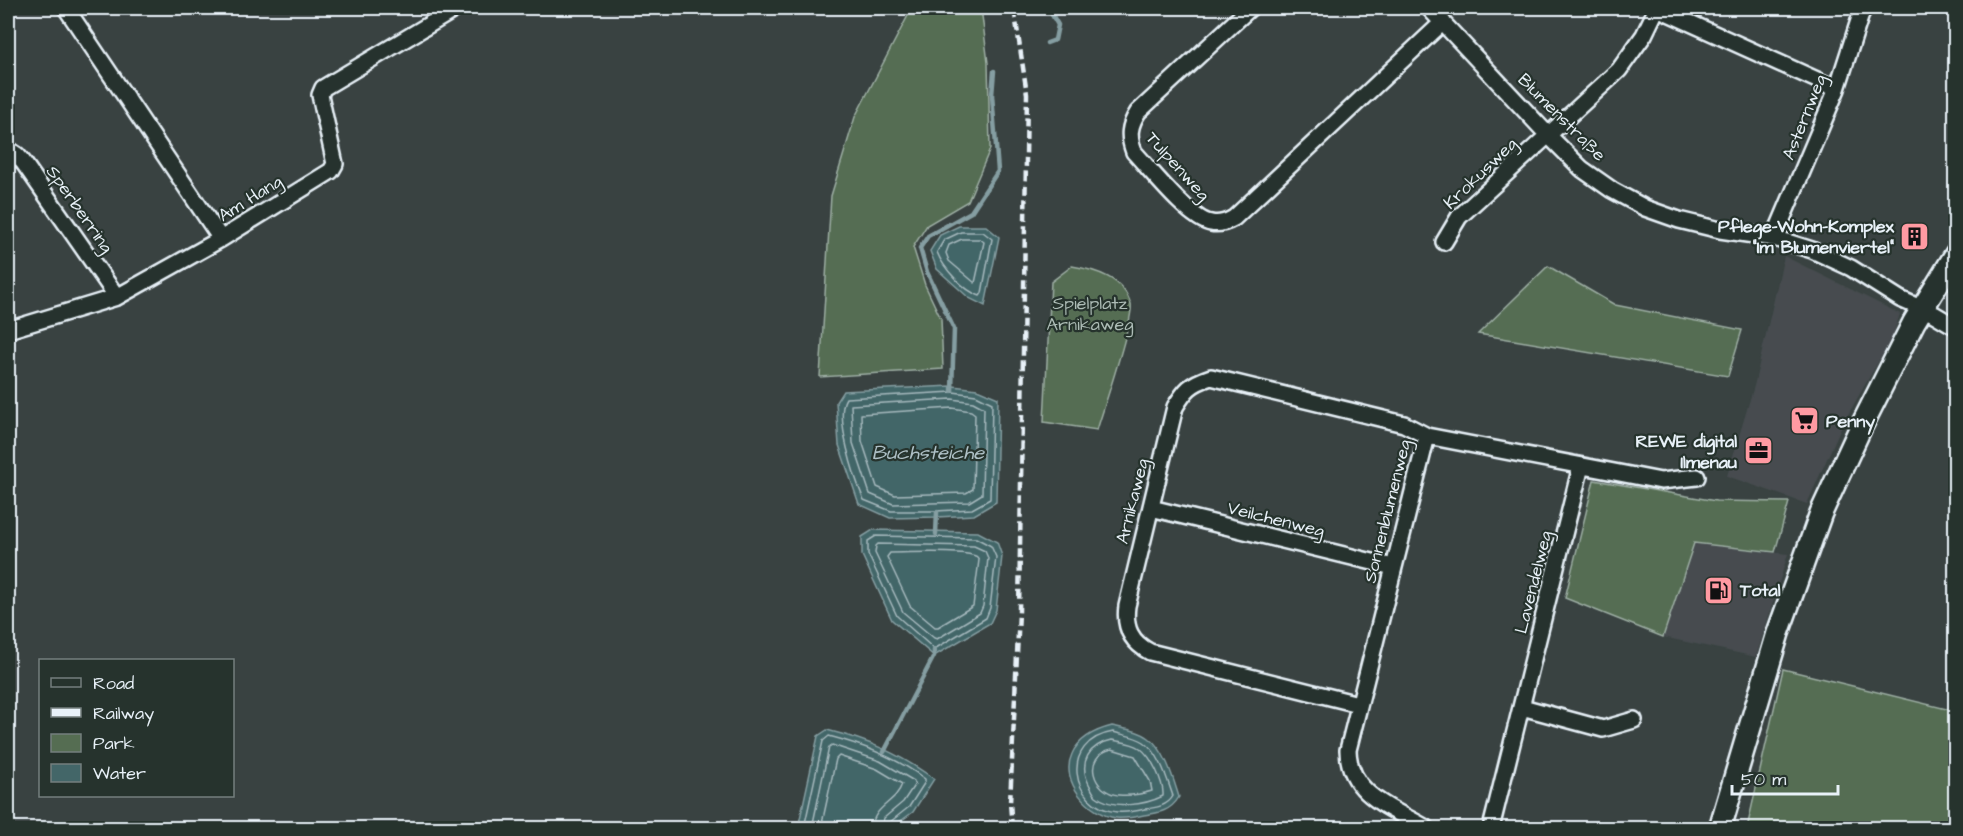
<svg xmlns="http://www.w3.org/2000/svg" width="1963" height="836" viewBox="0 0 1963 836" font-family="'Architects Daughter',sans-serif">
  <rect width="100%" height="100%" fill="#394241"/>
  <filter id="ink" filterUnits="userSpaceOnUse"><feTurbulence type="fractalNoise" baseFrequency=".0167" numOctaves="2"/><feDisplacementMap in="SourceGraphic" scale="12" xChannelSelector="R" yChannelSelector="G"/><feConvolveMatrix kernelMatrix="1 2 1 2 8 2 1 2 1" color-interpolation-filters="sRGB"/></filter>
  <g filter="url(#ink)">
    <!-- built -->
    <path fill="#464c4f" d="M1784 256 1900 314 1892 338 1842 425 1807 504 1727 476 1754 386Z
      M1694 543 1788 554 1756 657 1663 637Z"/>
    <!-- green -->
    <path fill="#556d52" stroke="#9eafa5" stroke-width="1.5" d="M912 8H981L988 63 990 149 968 201 927 225 913 247 925 285 941 319 943 369 820 377 831 196 855 117Z
      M1072 266C1096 270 1124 278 1131 305 1134 319 1103 410 1097 430L1044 422 1051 282Z
      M1548 266 1615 305 1742 330 1728 376 1478 334Z
      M1594 480 1716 501 1789 502 1775 552 1694 543 1663 637 1565 598Z
      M1783 669 1955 711V756L1950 784 1955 785V828H1747Z"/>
    <!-- water -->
    <path fill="#436668" stroke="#859ea2" stroke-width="1.5" d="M959 226H986L999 237 985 306 969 298 937 269 930 251 940 235Z
      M953 386 977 389 998 398 996 502 974 515 937 517 890 518 859 504 839 445 836 402 843 391Z
      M873 530 978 532 997 542 1002 556 996 610 990 623 934 656 892 620 862 555V537Z
      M1112 726C1124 729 1139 730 1149 738 1166 751 1173 778 1179 797 1171 811 1159 813 1144 815 1135 817 1125 819 1116 818 1090 815 1059 782 1072 754 1079 738 1096 730 1112 726Z
      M827 730C870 741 898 753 934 779L913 812 891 828H798L818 736Z"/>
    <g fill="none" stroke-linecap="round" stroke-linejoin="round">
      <!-- shore -->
      <path stroke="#a6b9be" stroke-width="1.5" d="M961 232H983L992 239 982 293 980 296C964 291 943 268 937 252L944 240Z
        M962 239H980L984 242 975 283 949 261 946 253 949 245Z
        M953 392 976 395 992 403 990 499 972 509 936 511H891L864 500C855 479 834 417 846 398Z
        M952 399 973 402 984 408 982 494 969 502 893 504 870 494 853 443 851 405Z
        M952 408 971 411 975 414 973 489 966 493 895 495 877 487 862 441 861 414Z
        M876 536 976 538 991 546 996 557 990 608 986 618 936 648H933L897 616 868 554V541Z
        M878 544 974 546 985 551 988 558 983 606 980 613 937 639 934 638 903 612 875 553 876 546Z
        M890 553C912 553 952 550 972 555 977 556 977 557 979 560L973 606 938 627H935L910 606 887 557Z
        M1113 732C1123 735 1135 736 1144 742 1160 753 1167 779 1173 796 1168 806 1155 808 1145 809 1136 811 1126 813 1117 812 1070 807 1059 741 1113 732Z
        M1112 740C1121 742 1133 743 1140 748 1152 757 1164 783 1163 796 1145 805 1113 810 1096 796 1093 793 1091 788 1089 784 1078 762 1089 745 1112 740Z
        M1112 749 1135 756 1150 781 1152 791C1142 794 1130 796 1119 795 1093 793 1081 756 1112 749Z
        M804 828 823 741 829 736C863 745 896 757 925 779V782L909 807 890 822 888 828
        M812 828 829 747 832 745 880 761 914 781 915 784 903 802 884 818 881 828
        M821 828 836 759 839 756 877 769 902 784C896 803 873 806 872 828"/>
      <!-- stream -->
      <path stroke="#859ea2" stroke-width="4.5" d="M1047 43 1055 40 1058 25 1051 13V8
        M952 391 954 329 927 272 920 248 928 236 971 212 998 171 992 95 994 71
        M936 534 937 512
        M884 752 934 656V650"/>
      <defs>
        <path id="street" d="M66 8 221 239
          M1250 8 1138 112C1129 126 1128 136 1134 152 1150 169 1190 220 1211 223 1219 225 1227 222 1234 218L1443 22
          M1429 8 1548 135 1582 169 1612 190 1645 208 1679 220 1720 230 1774 238 1812 250 1851 268 1900 299 1934 314 1956 327
          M1657 8 1837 89
          M8 149 17 155 23 162 117 297
          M1774 238 1837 89 1863 8
          M1444 242 1459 217 1619 70 1644 35 1657 8
          M8 330 117 297 221 239 331 171 335 164 320 95 323 88 457 8
          M1151 508 1393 567
          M1358 704 1150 652C1131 642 1124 628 1127 606L1175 407C1186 389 1190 384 1211 377L1404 424 1427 436 1661 481 1697 477
          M1522 707 1603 729 1634 720
          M1426 828C1392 808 1349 795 1348 750L1427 436
          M1491 828 1581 466"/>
        <path id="secondary" d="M1720 828 1778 633 1821 513 1860 429 1914 322 1956 254"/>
      </defs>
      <!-- street casing -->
      <use href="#street" stroke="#e8f1f8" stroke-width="20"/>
      <!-- secondary casing -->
      <use href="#secondary" stroke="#e8f1f8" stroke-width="26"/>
      <!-- street -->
      <use href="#street" stroke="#26332d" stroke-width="15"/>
      <!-- secondary -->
      <use href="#secondary" stroke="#26332d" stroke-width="21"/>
      <!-- rail -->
      <path stroke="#e8f1f8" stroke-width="4.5" stroke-dasharray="9 4.5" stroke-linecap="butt" d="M1012 828 1010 803 1019 612 1027 94 1014 8"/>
    </g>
  </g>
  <!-- icons -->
  <defs>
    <symbol id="building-square" viewBox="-11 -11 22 22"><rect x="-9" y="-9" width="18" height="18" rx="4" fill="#ff9aa2" stroke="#26332d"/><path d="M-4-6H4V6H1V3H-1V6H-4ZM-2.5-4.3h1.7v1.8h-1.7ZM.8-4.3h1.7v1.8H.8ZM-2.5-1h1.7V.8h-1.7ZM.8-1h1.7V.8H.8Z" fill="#111"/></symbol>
    <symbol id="supermarket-square" viewBox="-11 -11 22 22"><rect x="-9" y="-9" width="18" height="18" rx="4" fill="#ff9aa2" stroke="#26332d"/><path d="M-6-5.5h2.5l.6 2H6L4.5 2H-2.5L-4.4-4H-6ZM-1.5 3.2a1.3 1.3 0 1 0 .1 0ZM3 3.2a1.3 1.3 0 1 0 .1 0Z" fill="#111"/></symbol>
    <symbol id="office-square" viewBox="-11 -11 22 22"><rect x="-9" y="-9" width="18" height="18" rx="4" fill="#ff9aa2" stroke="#26332d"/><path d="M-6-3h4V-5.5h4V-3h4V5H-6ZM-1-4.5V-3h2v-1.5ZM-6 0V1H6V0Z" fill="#111"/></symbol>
    <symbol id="fuel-square" viewBox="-11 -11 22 22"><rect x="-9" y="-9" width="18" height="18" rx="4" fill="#ff9aa2" stroke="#26332d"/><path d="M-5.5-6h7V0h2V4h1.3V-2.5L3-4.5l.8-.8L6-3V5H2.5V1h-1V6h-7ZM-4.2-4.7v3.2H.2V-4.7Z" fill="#111"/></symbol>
  </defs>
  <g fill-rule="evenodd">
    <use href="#building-square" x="1898" y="220" width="33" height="33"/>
    <use href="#supermarket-square" x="1788" y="404" width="33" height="33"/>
    <use href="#office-square" x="1742" y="434" width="33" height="33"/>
    <use href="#fuel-square" x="1702" y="574" width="33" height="33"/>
  </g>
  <g text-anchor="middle" stroke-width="4.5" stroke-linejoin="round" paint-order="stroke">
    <!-- street labels -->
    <g font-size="18" fill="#e8f1f8" stroke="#26332d">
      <text transform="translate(1562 117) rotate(45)" y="6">Blumenstraße</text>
      <text transform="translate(1804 117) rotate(-68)" y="6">Asternweg</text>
      <text transform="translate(1178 166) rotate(48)" y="6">Tulpenweg</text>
      <text transform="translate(1480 173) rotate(-44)" y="6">Krokusweg</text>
      <text transform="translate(250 198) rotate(-32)" y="6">Am Hang</text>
      <text transform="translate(80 209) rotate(55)" y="6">Sperberring</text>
      <text transform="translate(1132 501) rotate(-76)" y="6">Arnikaweg</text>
      <text transform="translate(1387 511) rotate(-76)" y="6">Sonnenblumenweg</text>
      <text transform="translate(1276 519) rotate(14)" y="6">Veilchenweg</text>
      <text transform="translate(1533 582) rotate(-76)" y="6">Lavendelweg</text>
    </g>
    <!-- poi labels -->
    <g font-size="18" font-weight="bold" fill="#e8f1f8" stroke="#26332d" text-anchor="end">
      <text x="1894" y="232">Pflege-Wohn-Komplex<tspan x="1894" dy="21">"Im Blumenviertel"</tspan></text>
      <text x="1826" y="427" text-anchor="start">Penny</text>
      <text x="1737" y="447">REWE digital<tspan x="1737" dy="21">Ilmenau</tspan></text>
      <text x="1740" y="596" text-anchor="start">Total</text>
    </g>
    <!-- park labels -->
    <g font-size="18" fill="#adbcb6" stroke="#26332d">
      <text x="1090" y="309">Spielplatz<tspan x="1090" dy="21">Arnikaweg</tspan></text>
    </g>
    <!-- water labels -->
    <g font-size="20" font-style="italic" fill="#aec0c6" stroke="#26332d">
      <text x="928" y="459">Buchsteiche</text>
    </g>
  </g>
  <!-- margin -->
  <rect width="1963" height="836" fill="none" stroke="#26332d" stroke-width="30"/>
  <rect x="15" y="15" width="1933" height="806" fill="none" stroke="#e8f1f8" stroke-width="2" filter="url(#ink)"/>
  <!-- legend -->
  <rect x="39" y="659" width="195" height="138" fill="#26332d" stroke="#747f7e" stroke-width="1.5"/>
  <rect x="51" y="678" width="30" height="9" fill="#26332d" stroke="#747f7e" stroke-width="1.5"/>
  <text x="93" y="689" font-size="18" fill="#e8f1f8">Road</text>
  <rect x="51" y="708" width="30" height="9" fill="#e8f1f8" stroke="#747f7e" stroke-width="1.5"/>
  <text x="93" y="719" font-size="18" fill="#e8f1f8">Railway</text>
  <rect x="51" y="734" width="30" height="18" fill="#556d52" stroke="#747f7e" stroke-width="1.5"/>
  <text x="93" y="749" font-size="18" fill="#e8f1f8">Park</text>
  <rect x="51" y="764" width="30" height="18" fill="#436668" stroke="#747f7e" stroke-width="1.5"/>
  <text x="93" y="779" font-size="18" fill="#e8f1f8">Water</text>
  <!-- scale -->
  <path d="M1732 785v9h106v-9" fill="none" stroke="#e8f1f8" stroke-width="3"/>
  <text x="1741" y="785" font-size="18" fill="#e8f1f8" stroke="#26332d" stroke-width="4.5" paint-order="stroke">50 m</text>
</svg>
